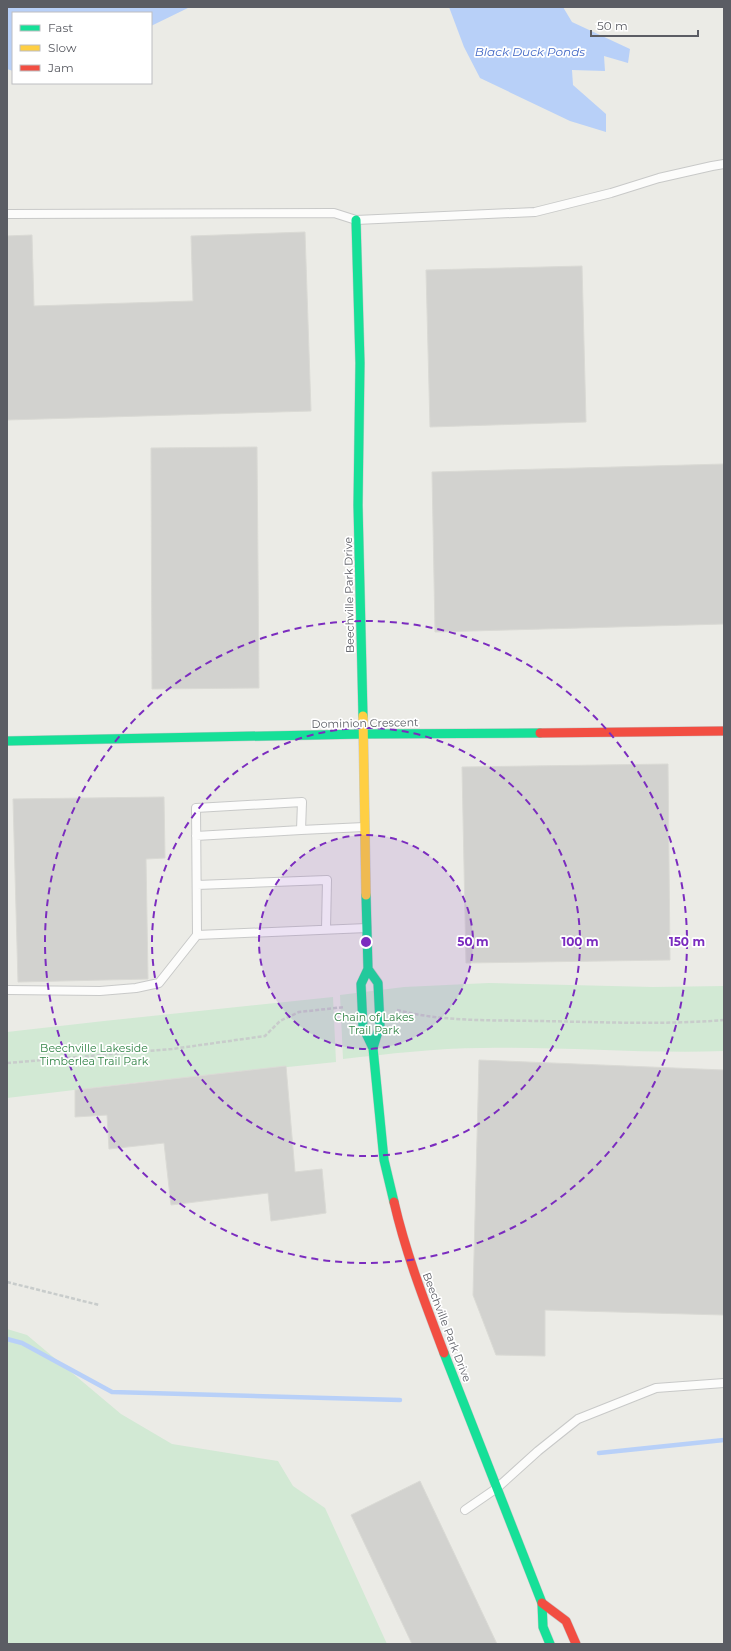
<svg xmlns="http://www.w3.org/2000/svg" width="731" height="1651" viewBox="0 0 731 1651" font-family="Montserrat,sans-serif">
  <rect width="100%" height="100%" fill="#ebebe6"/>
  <!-- green -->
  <path fill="#d2e9d4" d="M489 983 653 987 724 986V1051C643 1054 563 1046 482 1048 436 1048 389 1054 343 1059L340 995 404 987Z
    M333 997 336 1062 133 1083 7 1098V1032L104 1021Z
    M7 1329 27 1335 121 1414 172 1444 278 1461 293 1486 325 1508 387 1644H7Z"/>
  <!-- water -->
  <path fill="#b8d0f8" d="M7 7H190L151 26V13H13V71L7 69Z
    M449 7H563L572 22 630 49 628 63 604 56 605 71 572 70 573 85 606 114V132L570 121 480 78 464 47Z"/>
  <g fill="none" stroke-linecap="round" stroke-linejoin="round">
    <!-- stream -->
    <path stroke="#b8d0f8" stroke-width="4.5" d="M7 1339 22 1343 112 1392 400 1400
      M599 1453 724 1440"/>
  </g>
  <!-- building -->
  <path fill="#d2d2cf" stroke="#dadad5" d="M305 232 311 411 7 420V236L32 235 34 306 193 301 191 236Z
    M582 266 586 422 430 427 426 270Z
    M257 447 259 688 152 689 151 448Z
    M724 464V624L435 632 432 472Z
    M668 764 670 960 466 963 462 767Z
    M164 797 165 858 146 859 148 979 18 982 13 799Z
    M479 1060 724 1070V1315L545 1310V1356L496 1355 473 1295Z
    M286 1066 295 1172 322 1169 326 1213 271 1221 268 1193 171 1205 164 1143 109 1149 107 1115 75 1117V1090Z
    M420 1481 497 1644H412L351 1515Z"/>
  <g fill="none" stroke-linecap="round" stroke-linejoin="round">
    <defs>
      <path id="lane" d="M7 214 334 213 356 220 535 212 611 193 659 178 712 166 724 164
        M364 827 301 830 302 802 196 808 197 935 367 928
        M196 836 301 830
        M197 885 327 880 326 929
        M7 990 100 991 136 988 159 983 197 935
        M465 1510 497 1488 538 1451 578 1419 656 1388 724 1383"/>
      <path id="fast" d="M356 220 360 363 358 505 363 716
        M7 741 364 734 540 733
        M366 895 368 969 361 984 363 1027 373 1048 384 1160 394 1202
        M368 969 378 983 380 1025 373 1048
        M444 1353 542 1603 543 1627 550 1644"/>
      <path id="slow" d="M363 716 366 895"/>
      <path id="jam" d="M540 733 724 731
        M394 1202C406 1254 425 1303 444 1353
        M542 1603 566 1621 576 1644"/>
    </defs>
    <!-- lane casing -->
    <use href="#lane" stroke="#c8c9c8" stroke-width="10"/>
    <!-- fast casing -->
    <use href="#fast" stroke="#c7c8c8" stroke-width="10"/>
    <!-- slow casing -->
    <use href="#slow" stroke="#c7c8c8" stroke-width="10"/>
    <!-- jam casing -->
    <use href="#jam" stroke="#c7c8c8" stroke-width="10"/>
    <!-- path -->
    <path stroke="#c8cccb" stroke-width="2.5" stroke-dasharray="4 2" stroke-linecap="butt" d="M397 1010C443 1022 492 1020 539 1021 600 1022 664 1025 724 1020
      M7 1063 172 1049 265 1036 280 1021 299 1012 345 1007
      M7 1282 99 1305"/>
    <!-- lane -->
    <use href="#lane" stroke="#fcfcfb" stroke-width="8"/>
    <!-- fast -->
    <use href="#fast" stroke="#16e098" stroke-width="9"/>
    <!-- slow -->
    <use href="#slow" stroke="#ffcf43" stroke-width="9"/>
    <!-- jam -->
    <use href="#jam" stroke="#f24e42" stroke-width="9"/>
  </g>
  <!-- distance rings -->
  <circle cx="366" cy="942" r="107" fill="#7b2cbf" fill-opacity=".12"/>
  <g fill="none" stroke="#7b2cbf" stroke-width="2" stroke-dasharray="7 5">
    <circle cx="366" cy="942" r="107"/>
    <circle cx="366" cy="942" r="214"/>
    <circle cx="366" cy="942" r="321"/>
  </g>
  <g text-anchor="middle" stroke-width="3.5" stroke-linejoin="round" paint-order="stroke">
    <!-- street labels -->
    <g font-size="11" fill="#5b5d64" stroke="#fff">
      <text transform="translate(349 595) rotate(-91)" y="4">Beechville Park Drive</text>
      <text transform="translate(365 723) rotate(-1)" y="4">Dominion Crescent</text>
      <text transform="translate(447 1327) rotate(69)" y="4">Beechville Park Drive</text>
    </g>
    <!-- park labels -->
    <g font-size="11" fill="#328446" stroke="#fff">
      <text x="374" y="1021">Chain of Lakes<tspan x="374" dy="13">Trail Park</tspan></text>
      <text x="94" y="1052">Beechville Lakeside<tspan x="94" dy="13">Timberlea Trail Park</tspan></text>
    </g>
    <!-- water labels -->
    <g font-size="12" font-style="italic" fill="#4168c6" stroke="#fff">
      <text x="530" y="56">Black Duck Ponds</text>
    </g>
  </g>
  <circle cx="366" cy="942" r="6" fill="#7b2cbf" stroke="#fff" stroke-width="2"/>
  <g font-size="12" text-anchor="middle" font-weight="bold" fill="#7b2cbf" stroke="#fff" stroke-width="3.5" stroke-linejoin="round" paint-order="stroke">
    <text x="473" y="946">50 m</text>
    <text x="580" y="946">100 m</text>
    <text x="687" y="946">150 m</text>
  </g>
  <!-- border -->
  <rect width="731" height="1651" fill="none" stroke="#5b5d64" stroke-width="16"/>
  <!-- legend -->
  <rect x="12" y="12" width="140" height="72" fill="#ffffff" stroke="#bdbec1"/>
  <rect x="20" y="25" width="20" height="6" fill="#16e098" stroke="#bdbec1"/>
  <text x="48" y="32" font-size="12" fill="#5b5d64">Fast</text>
  <rect x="20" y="45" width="20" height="6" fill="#ffcf43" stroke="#bdbec1"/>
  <text x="48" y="52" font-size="12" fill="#5b5d64">Slow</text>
  <rect x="20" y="65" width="20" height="6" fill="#f24e42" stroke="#bdbec1"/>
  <text x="48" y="72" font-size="12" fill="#5b5d64">Jam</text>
  <!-- scale -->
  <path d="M591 30v6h107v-6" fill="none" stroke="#5b5d64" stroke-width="2"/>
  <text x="597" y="30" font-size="12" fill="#5b5d64" stroke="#ffffff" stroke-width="3" paint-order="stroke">50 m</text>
</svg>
